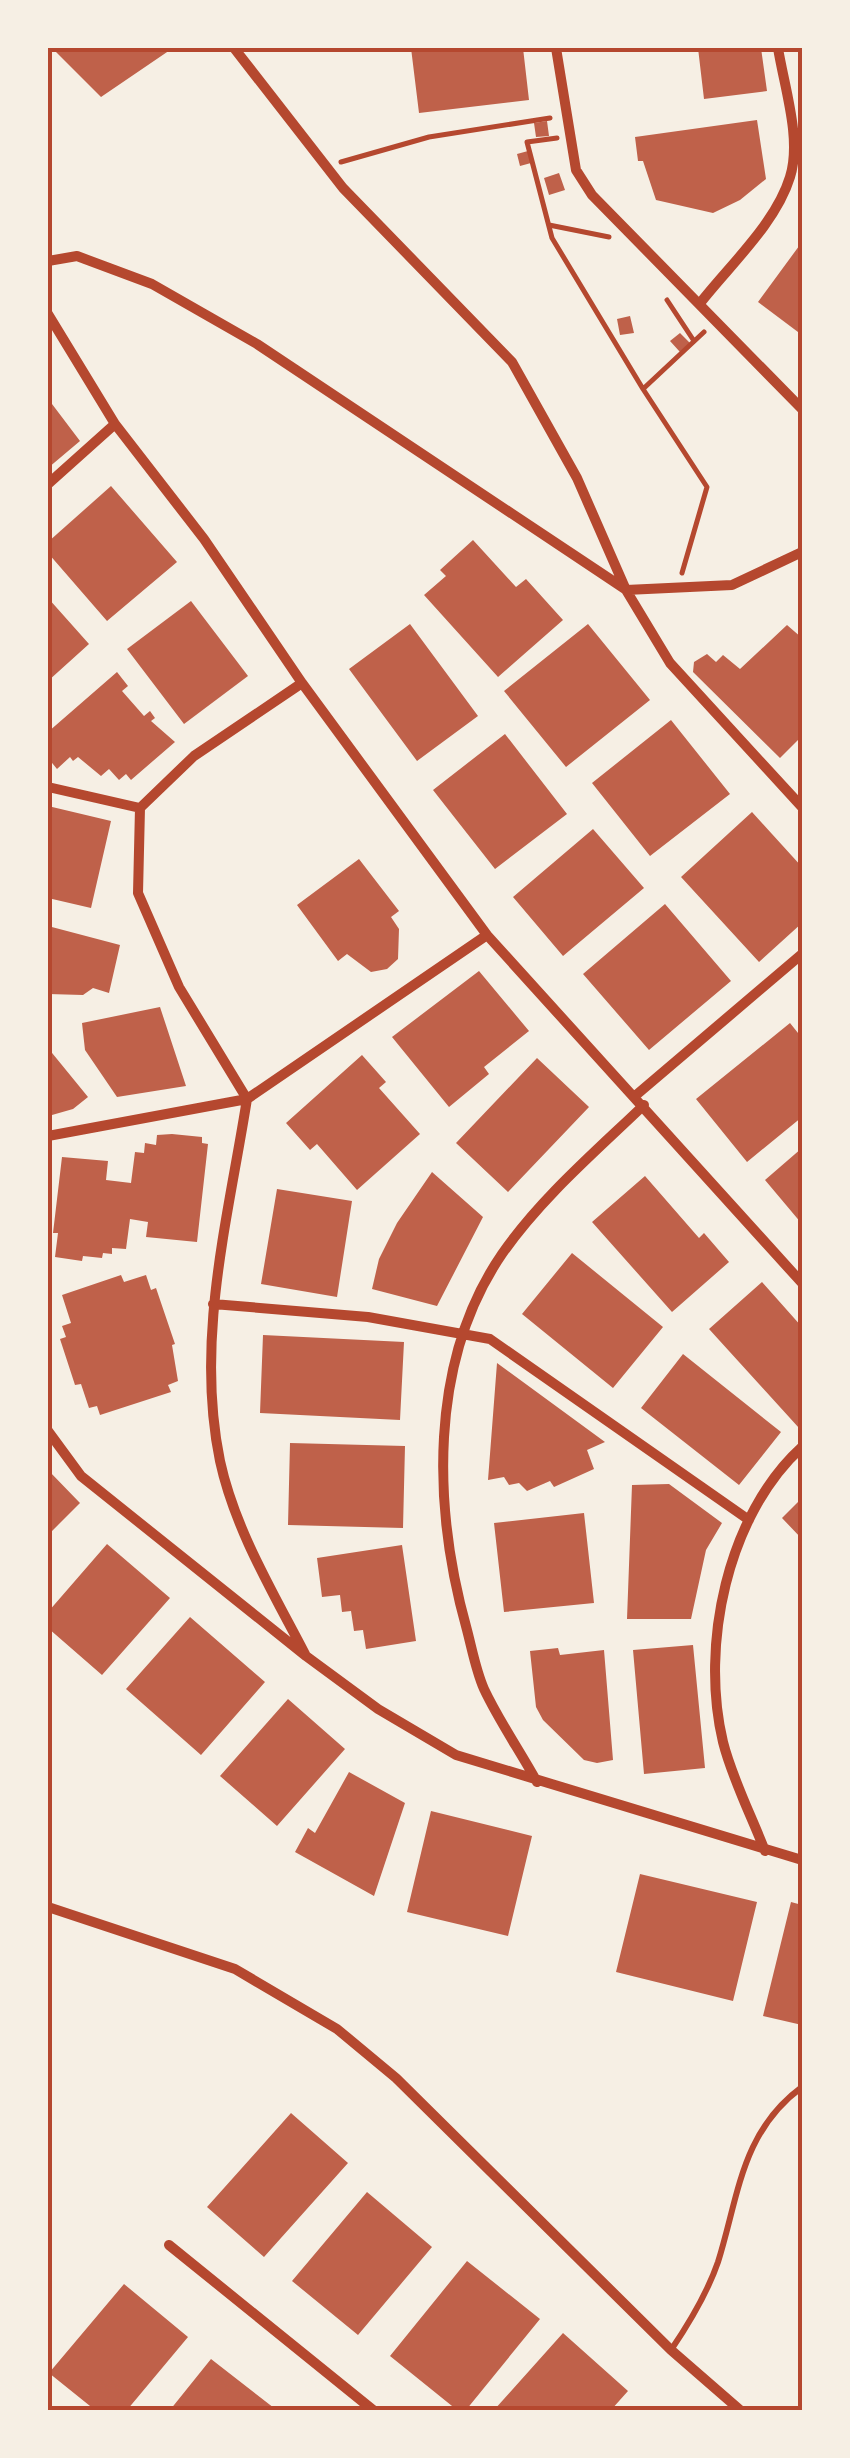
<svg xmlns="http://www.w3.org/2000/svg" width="850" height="2458" viewBox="0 0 850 2458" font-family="Figtree,sans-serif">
  <rect width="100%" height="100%" fill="#f6efe4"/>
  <!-- building -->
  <path fill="#bf614a" d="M52 48H173L101 97Z
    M411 48H523L529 100 419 113Z
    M698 48H761L767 91 704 99Z
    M757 120 766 179 740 200 713 213 656 200 643 161H638L635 137Z
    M547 121 549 136 536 137 534 123Z
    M528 151 531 163 520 166 517 154Z
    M559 173 565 190 549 195 544 178Z
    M802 242V335L758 302Z
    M630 316 634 333 620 335 617 319Z
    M680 333 690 343 680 352 670 341Z
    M52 404 80 441 48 468V407Z
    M111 486 177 562 107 621 48 553V542Z
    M473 540 516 587 526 579 563 620 498 677 424 595 446 576 440 570Z
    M48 598 89 644 48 681Z
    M191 601 248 676 184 724 127 649Z
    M410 624 478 716 417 761 349 669Z
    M588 624 650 700 566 767 504 691Z
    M787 625 802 638V736L780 758 693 672 694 662 707 654 716 662 723 655 740 669Z
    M117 672 128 686 122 691 144 716 150 711 155 718 151 721 175 742 131 780 126 774 119 780 109 769 101 776 78 757 73 761 70 757 57 769 48 758V732Z
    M671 720 730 794 650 856 592 783Z
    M505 734 567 814 495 869 433 790Z
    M48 806 111 821 91 908 48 898Z
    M752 812 802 867V923L759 962 681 877Z
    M593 829 644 888 563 956 513 897Z
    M359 859 399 911 391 917 399 929 398 959 387 969 371 972 347 954 338 961 297 905Z
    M665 904 731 981 649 1050 583 974Z
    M48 926 120 945 109 993 93 988 83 995 48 994Z
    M479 971 529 1031 484 1067 489 1074 449 1107 392 1037Z
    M160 1007 186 1086 117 1097 85 1050 82 1023Z
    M790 1023 802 1038V1117L747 1162 696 1099Z
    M48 1048 88 1097 73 1109 52 1115 48 1111Z
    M362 1055 386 1082 379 1088 420 1134 357 1190 317 1144 310 1150 286 1123Z
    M537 1058 589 1107 508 1192 456 1143Z
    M172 1134 202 1137V1143L208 1144 197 1242 146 1237 148 1222 130 1219 126 1249 112 1248V1254L103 1253 102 1258 83 1256 82 1261 55 1257 58 1233H53L62 1157 108 1161 106 1180 131 1183 135 1152 144 1153 145 1143 156 1145 157 1135Z
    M802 1148V1224L765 1180Z
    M432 1172 483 1217 437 1306 372 1289 379 1259 397 1223Z
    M645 1176 699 1238 704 1233 729 1262 672 1312 592 1222Z
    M277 1189 352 1201 337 1297 261 1284Z
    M572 1253 663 1327 613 1388 522 1314Z
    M121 1275 124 1282 146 1275 151 1290 156 1288 175 1344 172 1345 178 1381 168 1385 171 1392 100 1415 97 1406 89 1408 81 1384 75 1385 60 1339 66 1337 62 1326 71 1323 62 1295Z
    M762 1282 802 1327V1425L799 1428 709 1329Z
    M263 1335 404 1342 400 1420 260 1413Z
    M683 1354 781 1432 739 1485 641 1408Z
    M497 1363 605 1442 587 1450 594 1469 554 1487 550 1481 527 1491 519 1483 509 1485 504 1477 488 1480Z
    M290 1443 405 1446 403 1528 288 1525Z
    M48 1470 80 1503 48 1535Z
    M669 1484 722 1523 706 1550 691 1619H627L632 1485Z
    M802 1498V1539L782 1518Z
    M584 1513 594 1603 504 1612 494 1523Z
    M107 1544 170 1598 102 1675 48 1628V1612Z
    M402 1545 416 1641 366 1649 363 1630 354 1631 351 1611 342 1612 340 1595 322 1597 317 1558Z
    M190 1617 265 1682 201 1755 126 1689Z
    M693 1645 705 1768 644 1774 633 1650Z
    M558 1648 560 1655 604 1650 613 1760 597 1763 584 1760 543 1720 536 1707 530 1651Z
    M288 1699 345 1749 277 1826 220 1776Z
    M349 1772 405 1803 374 1896 295 1852 308 1828 315 1833Z
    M431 1811 532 1836 508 1936 407 1912Z
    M640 1874 757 1902 733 2001 616 1972Z
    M791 1902 802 1905V2025L763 2016Z
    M291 2113 348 2163 264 2257 207 2207Z
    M367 2192 432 2247 358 2335 292 2281Z
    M467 2261 540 2319 466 2410H457L390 2356Z
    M124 2284 188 2337 127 2410H95L49 2373Z
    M563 2333 628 2391 611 2410H494Z
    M211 2359 274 2408 271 2410H170Z"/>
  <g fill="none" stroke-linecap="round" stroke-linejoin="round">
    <!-- path -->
    <path stroke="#b5482f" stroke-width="5" d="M557 138 527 142 552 238 643 389 704 332
      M341 162 429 137 550 118
      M549 225 609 237
      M667 300 694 341
      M643 389 707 487 682 573"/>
    <!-- service -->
    <path stroke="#b5482f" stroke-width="6" d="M671 2350C690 2322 707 2294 718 2262 739 2195 741 2132 802 2087"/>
    <!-- minor -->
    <path stroke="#b5482f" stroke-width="10" d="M234 48 343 188 512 362 577 478 626 590 670 663 802 807
      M556 48 576 170 592 195 802 409
      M48 261 77 256 152 284 257 344 625 589
      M701 302C730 265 776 223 790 177 802 139 784 86 778 48
      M48 314 115 424 204 539 302 683 487 935 802 1283
      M48 484 115 424
      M626 590 732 585 802 552
      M302 683 194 756 140 808 138 893 179 987 247 1099C228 1219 195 1340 220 1461 235 1530 274 1594 306 1656
      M48 787 140 808
      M635 1096 802 954
      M48 1136 247 1099 487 935
      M213 1304 368 1317 490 1339 749 1520
      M48 1431 81 1476 306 1656 378 1709 456 1755 802 1860
      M537 1782C520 1751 499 1721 484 1689 476 1671 472 1649 467 1630 433 1509 428 1362 502 1254 541 1198 595 1152 644 1105
      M765 1851C751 1815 732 1778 723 1742 700 1646 727 1515 802 1447
      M48 1907 235 1969 337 2029 396 2078 671 2350 740 2410
      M169 2245 373 2410"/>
  </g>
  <!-- border -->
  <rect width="850" height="2458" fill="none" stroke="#f6efe4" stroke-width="100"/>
  <rect x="50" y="50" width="750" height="2358" fill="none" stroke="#b5482f" stroke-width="4"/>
</svg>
